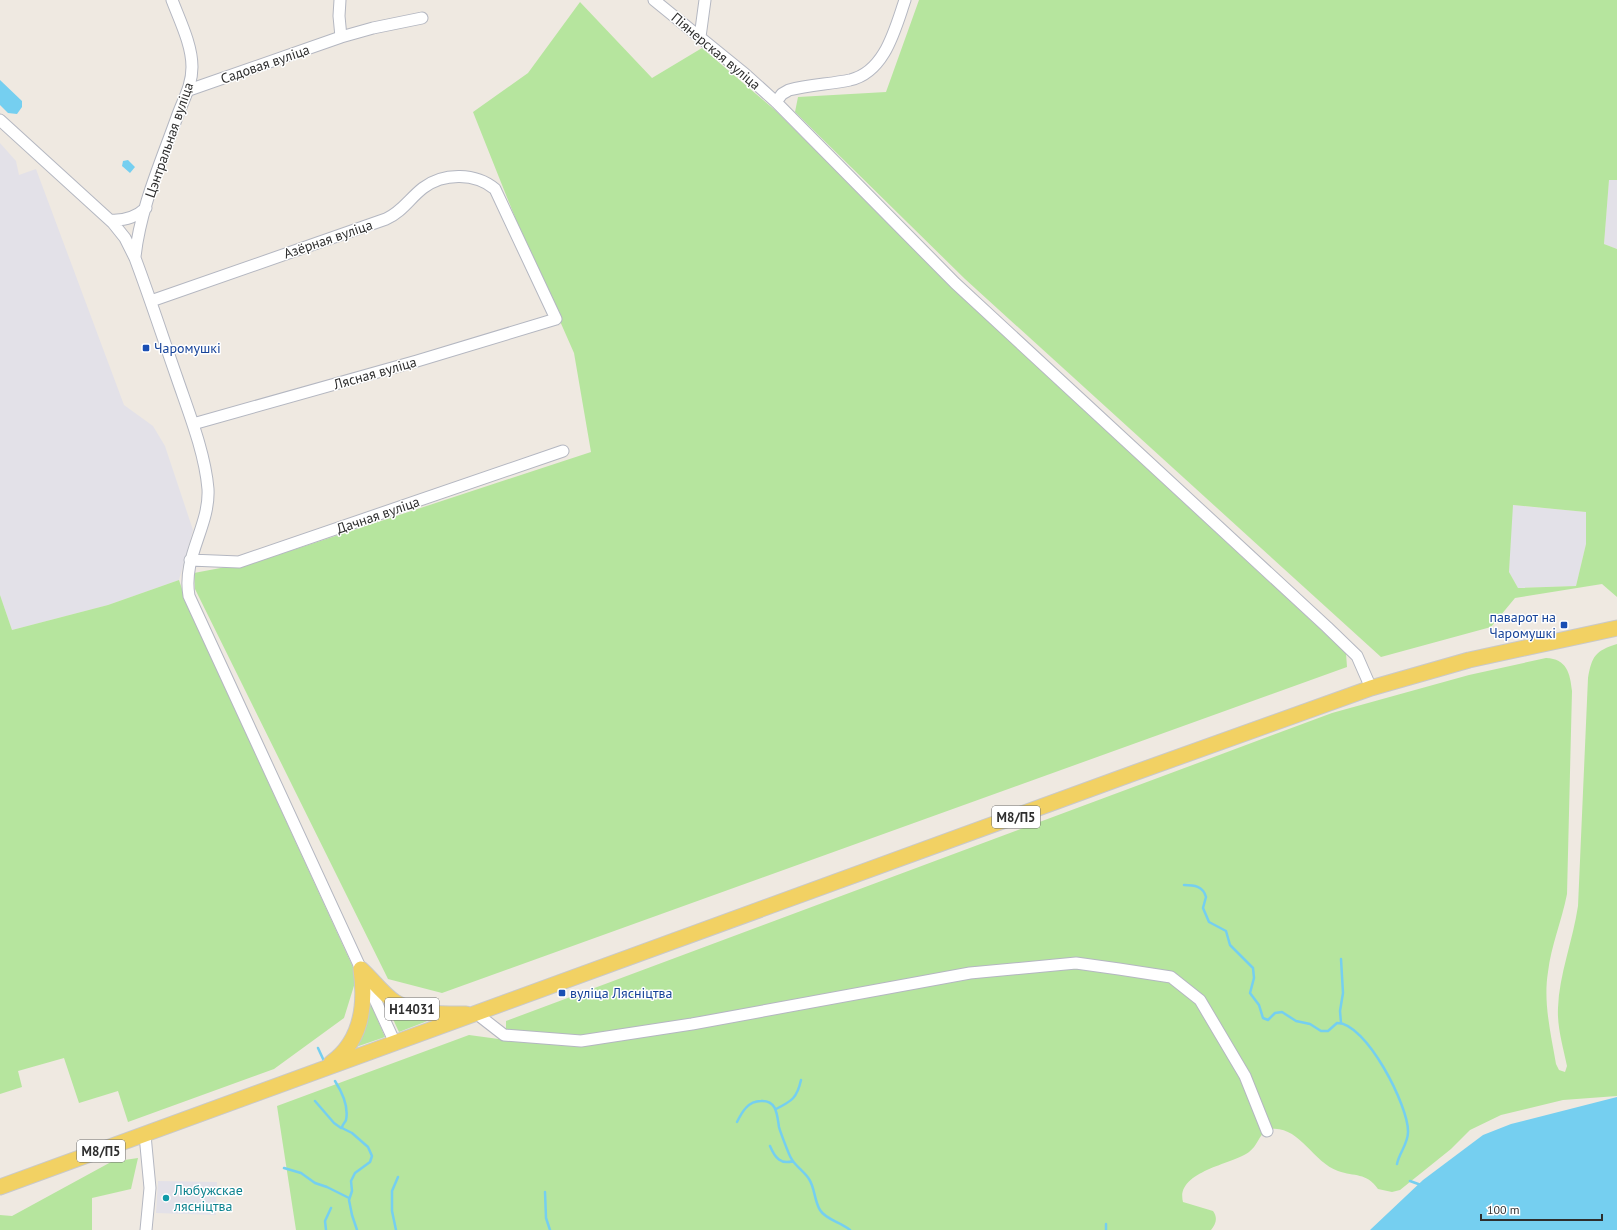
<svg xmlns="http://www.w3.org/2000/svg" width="1617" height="1230" viewBox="0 0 1617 1230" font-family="'PT Sans',sans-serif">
  <rect width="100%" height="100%" fill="#efe9e1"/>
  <!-- industrial -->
  <path fill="#e3e1e8" d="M0 143 16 161 19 175 36 169 124 405 153 426 165 446 193 530 179 580 108 605 12 630 0 595Z
    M1609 180H1617V249L1604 244Z
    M1512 505 1586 512V544L1576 586 1518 588 1509 572Z
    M158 1181 217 1182 216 1215 156 1213Z"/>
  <!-- green -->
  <path fill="#b6e59e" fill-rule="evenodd" d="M919 0H1617V180H1609L1604 244 1617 249V597L1602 584 1515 598 1491 627 1381 657 965 279 795 112 798 97 886 92ZM1513 505 1586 512V544L1576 586 1518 588 1509 572Z
    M580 2 652 78 702 48 776 111 948 284 1346 653 1347 667 442 993 388 979 195 589 194 573 231 566 241 567 591 452 574 353 522 235 473 112 528 73Z
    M179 580 188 607 357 976 344 1018 274 1069 128 1122 118 1091 79 1103 64 1058 18 1071 22 1087 0 1094V595L12 630 108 605Z
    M1617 644V1096L1563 1100 1501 1115 1470 1130 1451 1149 1400 1190 1392 1192 1378 1189C1366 1172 1355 1177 1338 1171 1311 1161 1297 1121 1266 1130 1259 1136 1257 1146 1249 1152 1234 1164 1175 1171 1183 1202L1213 1211C1218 1218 1216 1224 1211 1230H296L277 1106 469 1035 506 1040V1021L1332 713 1469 675 1546 658C1567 659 1570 673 1572 691L1567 894C1562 920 1551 946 1548 972 1543 1003 1551 1034 1556 1064L1559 1070 1565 1072 1567 1066C1563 1047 1557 1027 1558 1008 1559 975 1573 940 1578 906L1588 678C1592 656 1595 651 1617 644Z
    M369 1000 385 1037 353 1048Z
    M384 1000 430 1020 399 1032Z
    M138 1158 131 1189 92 1198V1230H0V1215L12 1216 111 1162Z"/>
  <!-- water -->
  <path fill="#75cff0" d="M0 80 22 101V107L17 114 8 113 0 105Z
    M128 160 135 167 130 173 122 166 123 161Z
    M1617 1097V1230H1370L1423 1180 1483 1135 1511 1124Z"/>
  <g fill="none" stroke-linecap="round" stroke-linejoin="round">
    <!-- stream -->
    <path stroke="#75cff0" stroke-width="2.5" d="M1184 885C1194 885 1203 886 1206 897L1203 908 1209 922 1226 931 1230 945 1253 968 1254 978 1250 993 1259 1005 1263 1018 1268 1020 1275 1013 1282 1012 1296 1021 1310 1024 1321 1031H1328L1337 1023C1366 1022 1409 1107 1408 1132 1408 1144 1399 1153 1397 1164
      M1341 959 1343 993 1340 1011 1341 1023
      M318 1048 324 1061
      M335 1081C342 1092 349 1106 346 1120 345 1123 342 1124 342 1128L352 1133 368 1147 372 1156 370 1162 355 1173 351 1181 352 1191 349 1200 352 1215 357 1230
      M315 1101 334 1123 341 1128
      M776 1109C792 1101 797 1098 801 1080
      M737 1122C742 1112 748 1101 761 1101 777 1100 777 1115 779 1127 780 1131 789 1155 791 1158 795 1166 804 1171 809 1179 815 1188 814 1200 820 1210 826 1220 841 1222 850 1230
      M770 1146C775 1158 781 1165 793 1161
      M284 1168 301 1173 315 1183 327 1187 349 1198
      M1410 1181 1421 1185
      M545 1192 546 1218 550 1230
      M326 1230 325 1221 331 1208
      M396 1230 392 1211V1191L398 1177
      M1106 1230V1224"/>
    <defs>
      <path id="minor" d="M340 0 339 16 341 37
        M654 0 745 74 776 102 955 283 1327 627 1357 656 1371 688
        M700 37 705 0
        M189 90 341 37 373 28 422 18
        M776 102 782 94 789 90C809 85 830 84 850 80 885 72 895 29 905 0
        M0 120 113 223 125 238 135 258C150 298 163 338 177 378 189 413 205 453 208 489 210 526 182 557 189 596L395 1043
        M110 220C124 221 135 218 146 208
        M135 257C140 209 161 162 177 117 183 100 192 86 192 67 192 45 180 21 172 0
        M151 301 386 219C402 212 410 198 423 188 444 172 476 173 495 189L556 319 417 361 193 424
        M190 560 239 562 563 451
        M477 1014 504 1035 581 1041 692 1024 970 973 1076 963 1119 969 1171 977 1200 1000 1245 1076 1267 1131
        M145 1135 150 1188 146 1230"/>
      <path id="major" d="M361 969C372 979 383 994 395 1002 417 1015 442 1014 466 1014
        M331 1063C362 1041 366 1004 361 969
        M0 1187 1134 773 1371 688 1469 660 1617 628"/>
    </defs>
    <!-- minor casing -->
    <use href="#minor" stroke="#b4b7c1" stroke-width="13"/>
    <!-- major casing -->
    <use href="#major" stroke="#c9c9c9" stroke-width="17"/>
    <!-- minor -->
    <use href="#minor" stroke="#fff" stroke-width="11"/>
    <!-- major -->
    <use href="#major" stroke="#f2d163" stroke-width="15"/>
  </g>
  <!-- markers -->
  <g fill="#1a4fb4" stroke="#fff" stroke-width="1.5">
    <rect x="142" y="344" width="8" height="8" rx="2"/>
    <rect x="1560" y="621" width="8" height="8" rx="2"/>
    <rect x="558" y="989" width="8" height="8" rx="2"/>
  </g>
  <circle fill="#0f9aa8" stroke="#fff" stroke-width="1.5" cx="166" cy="1198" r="4"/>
  <g text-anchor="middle" stroke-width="3" stroke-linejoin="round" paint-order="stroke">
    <!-- shield labels -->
    <g fill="#fff" stroke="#6d6d6d" stroke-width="1">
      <rect x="992" y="806" width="48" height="22" rx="3"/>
      <rect x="385" y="998" width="54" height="22" rx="3"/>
      <rect x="77" y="1140" width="48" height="22" rx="3"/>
    </g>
    <g font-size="13" font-weight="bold" fill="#2e2e2e">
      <text x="1016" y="822">М8/П5</text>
      <text x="412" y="1014">Н14031</text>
      <text x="101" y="1156">М8/П5</text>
    </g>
    <!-- street labels -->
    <g font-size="14" fill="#2e2e2e" stroke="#fff">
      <text transform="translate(716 51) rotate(40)" y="5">Піянерская вуліца</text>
      <text transform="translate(265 64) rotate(-19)" y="5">Садовая вуліца</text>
      <text transform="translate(169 140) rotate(-71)" y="5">Цэнтральная вуліца</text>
      <text transform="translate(328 239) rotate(-19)" y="5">Азёрная вуліца</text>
      <text transform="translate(375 373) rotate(-16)" y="5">Лясная вуліца</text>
      <text transform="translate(378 515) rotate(-19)" y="5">Дачная вуліца</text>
    </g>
    <!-- transit labels -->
    <g font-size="14" fill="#164399" stroke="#fff" text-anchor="start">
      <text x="154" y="353">Чаромушкі</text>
      <text x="1556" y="622" text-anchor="end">паварот на<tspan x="1556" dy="16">Чаромушкі</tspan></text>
      <text x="570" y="998">вуліца Лясніцтва</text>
    </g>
    <!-- culture labels -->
    <g font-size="14" fill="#0d838f" stroke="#fff" text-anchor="start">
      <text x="174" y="1195">Любужскае<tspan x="174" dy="16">лясніцтва</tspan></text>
    </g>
  </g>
  <!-- scale -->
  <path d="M1481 1214v6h121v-6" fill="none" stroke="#2e2e2e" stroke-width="2"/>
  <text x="1487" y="1214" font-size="12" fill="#2e2e2e" stroke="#ffffff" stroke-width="3" paint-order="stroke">100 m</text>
</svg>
